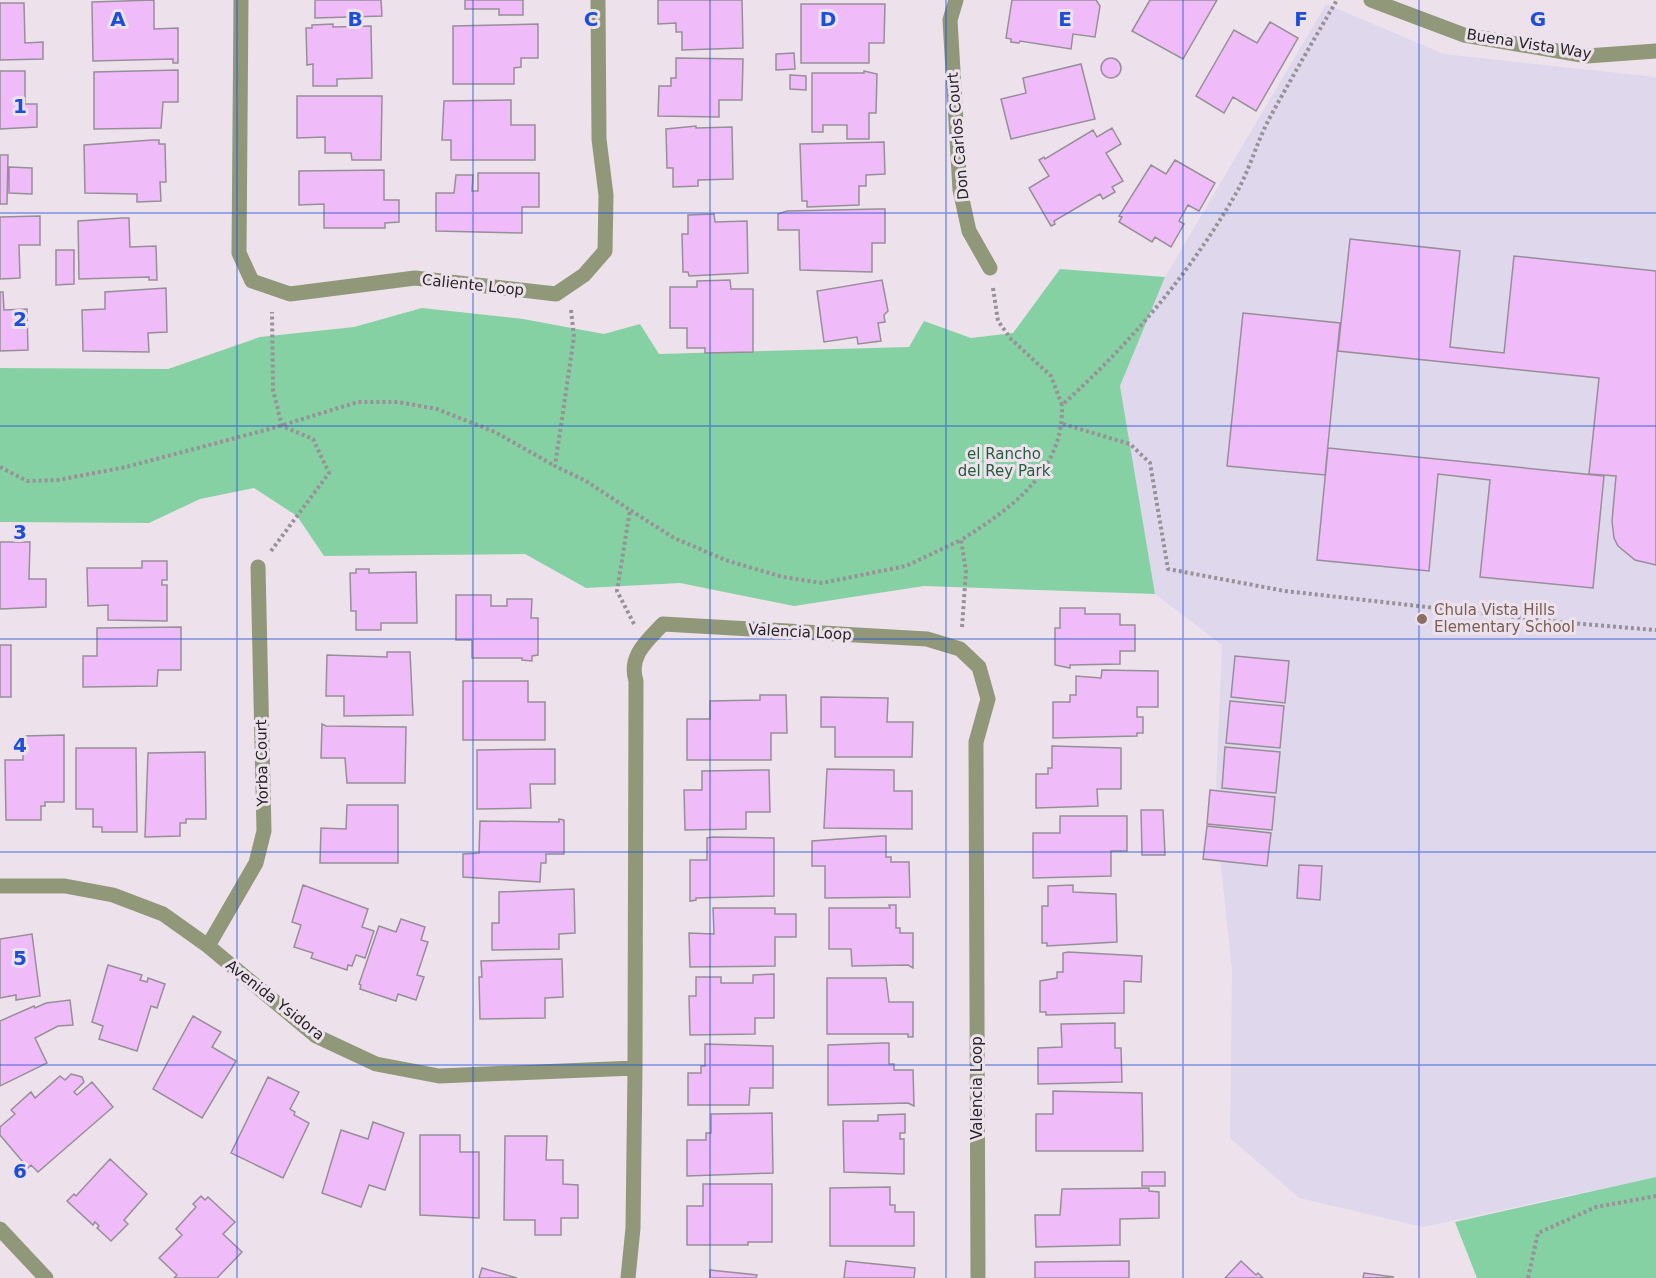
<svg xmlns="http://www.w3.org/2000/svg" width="1656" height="1278" viewBox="0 0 1656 1278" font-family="'DejaVu Sans',sans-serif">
  <rect width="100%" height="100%" fill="#ede2ec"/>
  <!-- education -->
  <path fill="#dfd8ed" d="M1326 4 1444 54 1656 77V1177L1423 1227 1299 1198 1230 1138 1232 971 1215 810 1222 645 1155 594 1120 386 1165 277Z"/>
  <!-- green -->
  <path fill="#85d1a4" d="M1060 269 1165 277 1120 386 1155 594 924 586 794 606 680 583 586 588 525 554 324 556 297 516 254 488 200 499 149 523 0 522V368L168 369 260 337 354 327 422 308 523 319 604 334 640 324 659 354 909 347 924 321 971 338 1013 333Z
    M1656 1177V1278H1477L1455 1222Z"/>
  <!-- building -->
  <path fill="#f0bbf9" stroke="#978f98" stroke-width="1.5" d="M154 0V29L178 28V63H173V59L93 61 92 2Z
    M315 0H381L382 16 315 18Z
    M465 0H523V15H499V9H465Z
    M658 0H742L743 48 682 50V32H676V23L658 24Z
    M1012 0H1096L1100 6 1095 37 1073 34 1071 49 1020 41 1019 43 1011 42V39L1006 38Z
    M1150 0H1217L1183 59 1132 31Z
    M0 3H24L25 43 43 42V59L0 60Z
    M801 4H885L884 43H869V63H801Z
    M1270 22 1298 38 1256 111 1233 97 1224 113 1196 96 1234 30 1257 43Z
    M333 24V27L371 26 372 78 337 79V86H313V64L307 65 306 28H312V25Z
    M538 24V58H521V67L514 68V84H453V26Z
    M794 53 795 69 776 70V54Z
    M676 58 743 59 742 100H719V117L658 116 659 86H671V78H676Z
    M1101 68a10 10 0 1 1 20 0a10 10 0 1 1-20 0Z
    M1081 64 1095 119 1011 139 1001 99 1026 93 1023 78Z
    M178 70V102H163L161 128 94 129V72Z
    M0 71H25V104H37V127L0 129Z
    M864 71 877 74 876 113H869V139H847V125H823V132H812V73H864Z
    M790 75 806 76V90L790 89Z
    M297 96H382L381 160H352L351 153H325V137L297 138Z
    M511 100V125H535V160H451V140H442L444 101Z
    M696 126V128L732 127 733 179 698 180V186L673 187V168H667L666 129Z
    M1112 128 1121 144 1106 153 1123 181 1112 187 1115 192 1103 199 1100 194 1054 221 1055 224 1051 226 1029 188 1049 176 1039 160 1044 157 1045 159 1093 130 1097 137Z
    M152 140H159V144H165L166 182H160L161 201 137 202V194L85 193 84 145Z
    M884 142 885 174 866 175V186H859V205L807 207V201H802L800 144Z
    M0 155H8L7 204H0Z
    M1175 160 1215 183 1199 211 1188 205 1179 221 1184 224 1171 247 1155 237 1152 242 1119 222 1122 217 1119 216 1151 165 1166 174Z
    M9 167 32 168V194L9 193Z
    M384 170V200H399V222L385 223V228H324V204L299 205V171Z
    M478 173H539V207H522V233L436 231V193H454L456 175H473L472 191H478Z
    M878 209H885V243H872V272L800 270 799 230H778V214L787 211Z
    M714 214 715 222 747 221 748 273 689 276 688 272H683L682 234H688V215Z
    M40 216V245H19L20 278 0 279V217Z
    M122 218H129L130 247 156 246 157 280H149V277L79 279 78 221Z
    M1350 239 1460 251 1450 347 1504 353 1514 256 1656 271V565L1635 560 1618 546 1614 538 1612 521 1616 476 1589 474 1599 378 1338 351Z
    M56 250H74V284L56 285Z
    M730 280 731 289H753V352L705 353V348H687V328H670V287H697V281Z
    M882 280 888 311 884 315 885 322 878 323 881 341 858 344 857 337 824 342 817 291Z
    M166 288 167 332 148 333 149 352 83 351 82 310 105 309V292Z
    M0 292H3L4 310 27 309 28 350 0 351Z
    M1243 313 1340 323 1325 475 1227 466Z
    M1328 448 1604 476 1593 588 1480 577 1490 480 1438 474 1429 571 1317 560Z
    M0 542H30L29 579H46V607L0 609Z
    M142 561H167V580H162V585H167V621L108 620V605L88 606 87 568H142Z
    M356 569H369V573L416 572 417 623H381V630H356V611H351L350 573H356Z
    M456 595H491V606H507V599H532L531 618H538V655L532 656V661L522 660V658H472V640H456Z
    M1060 608H1085V614H1120V625H1135V651H1120V664L1070 665V668L1055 665V628H1060Z
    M181 627V670H158L157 686 83 687V656H97V628Z
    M0 645H11V697H0Z
    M387 652H410L413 715 344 716V696H326L327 655 387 657Z
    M1235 656 1289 661 1285 703 1231 697Z
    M1102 670 1158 671V707H1137V717H1143V733H1137V736L1053 738V702H1070V695H1076V676L1101 678Z
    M463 681H528V702H545V740H463Z
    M760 695H786L787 733H771V760H687V719H710V701L760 700Z
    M821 697 888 698 887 722H913L912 757H835V727H821Z
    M1230 701 1284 706 1280 748 1226 743Z
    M322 724 326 726 406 727 405 783H347L345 758H321Z
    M64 735V802H45V806H41V820H6L5 760H23V736Z
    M1052 746 1121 748V789H1097L1098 806 1036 808V774H1048V768H1052Z
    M1225 747 1280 752 1276 793 1222 788Z
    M76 748H136L137 832H102V827H93V809H76Z
    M555 749V784H530L531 808 477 809V750Z
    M205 752 206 819H186V823H180V836L145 837 148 753Z
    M827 769 894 770V791H912V829L824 828Z
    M769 770 770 812H746V829L685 830 684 790H702V771Z
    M1210 790 1275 797 1272 830 1207 824Z
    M347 805H398V863H320L321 828 346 829Z
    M1141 810H1163L1165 855H1142Z
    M1060 816H1127V851H1111V876L1033 878V833H1060Z
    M559 819 564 820V854H546V863H541L540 882 463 877V854L479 853 480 821 559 822Z
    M1207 826 1271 833 1267 866 1203 859Z
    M881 836H886V857H891V862H909L910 897 825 898V866H812V841Z
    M713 837 774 838V896L696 898V900L690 901V860H707V838Z
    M1299 865 1322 866 1320 900 1297 898Z
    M303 885 368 909 362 927 374 931 365 958 356 955 352 966 348 965 347 970 311 958 313 953 294 947 301 925 292 922Z
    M1073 885V892L1116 894 1117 942 1047 946V943H1042V906H1048V886Z
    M574 889 575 933 559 934V949L492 950V923H499V892Z
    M889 905H896V928H900V933H913V968L908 965 852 966 851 949H829V908H890Z
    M713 908H775V914H796V937H775V966L690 967 689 933 714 934Z
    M401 919 425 927 421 940 428 942 417 975 424 977 416 1000 398 994 396 1001 360 989 361 985 359 984 379 926 396 932Z
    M32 934 40 996 16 1000V995L0 998V939Z
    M1068 952 1142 956 1141 982 1124 981V1013L1046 1015V1012H1040V981L1057 978V972H1063V953Z
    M562 959 563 997 545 998V1018L480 1019 479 977H482L481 961Z
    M108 965 142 975 140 980 147 982 148 978 165 984 157 1008 151 1006 137 1051 99 1039 103 1026 92 1022Z
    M774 974V1018H755V1034L690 1035 689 996H696V977H721V983H753V975Z
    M827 978H886L889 1002H913V1037H908V1034H827Z
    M70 1000 73 1025 58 1026 35 1038 47 1063 0 1086V1021L34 1006 35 1008 46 1003Z
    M193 1016 221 1032 212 1047 236 1061 202 1118 153 1089Z
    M1115 1023V1048H1121L1122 1082 1038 1084V1048L1062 1047 1061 1024Z
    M883 1043H889V1064H894V1070H913L914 1106 908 1103 828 1105V1045Z
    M705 1044 773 1046V1088H750L749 1105H688V1073H701V1066H705Z
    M71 1074 82 1077 84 1082 74 1092 77 1095 92 1082 113 1107 38 1172 31 1165 28 1168 0 1135V1127L15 1114 11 1110 31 1092 35 1098 60 1076 65 1080Z
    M268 1077 299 1092 290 1109 295 1112 294 1115 309 1123 283 1178 231 1153Z
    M1053 1091 1142 1093 1143 1151H1036V1114H1053Z
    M772 1113 773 1173 687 1176V1140H706V1133H711V1114Z
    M905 1114V1133H900V1139H904V1174L844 1172 843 1121H878V1115Z
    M373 1122 404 1133 385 1190 369 1185 361 1207 322 1193 341 1130 368 1139Z
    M420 1135H460V1152H479V1218L420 1215Z
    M505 1136H547L546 1160H563V1184L578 1185V1218H561V1235H535V1220H504Z
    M110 1159 147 1194 124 1220 128 1224 111 1241 97 1228 99 1226 95 1222 93 1225 67 1201 74 1194 76 1196Z
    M1142 1172H1165V1186H1142Z
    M703 1184H772V1242H748V1245H687V1206H703Z
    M890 1187V1205H895V1212H914V1246H830V1188Z
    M1149 1188V1191L1159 1192V1218L1120 1219V1245L1036 1247 1035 1215H1060L1062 1189Z
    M201 1196 205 1200 208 1197 235 1222 223 1234 242 1252 217 1278H174L177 1275 159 1258 182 1235 176 1229 196 1207 193 1204Z
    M846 1261 915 1268 914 1278H844Z
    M1129 1261V1278H1035V1262Z
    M1241 1261 1256 1275 1258 1273 1263 1278H1225Z
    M482 1268 517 1278H479Z
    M710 1270 757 1275 756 1278H710Z
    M1364 1273 1394 1277 1363 1278Z"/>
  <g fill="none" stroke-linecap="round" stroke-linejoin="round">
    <!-- path -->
    <path stroke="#999198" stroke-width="4" stroke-dasharray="3 3" stroke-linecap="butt" d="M993 288 998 321 1011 339 1051 376 1062 405C1132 342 1191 272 1238 190 1250 168 1257 142 1269 119 1291 79 1314 39 1337 0
      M571 310 574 337 555 466 586 481 630 510
      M1063 424 1130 444 1150 463 1168 569 1285 591 1560 622 1656 630
      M0 467 27 481 58 480 126 467 273 428 358 402H398L437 409 495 432 555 466
      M271 551 329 473 313 439 282 426 273 390 272 312
      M634 624 617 591 630 510 674 538 728 561 783 577 822 583 906 566 961 540
      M962 627 966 571 961 540C1012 508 1064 471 1062 405
      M1528 1278 1538 1233 1596 1207 1656 1196"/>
    <!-- minor -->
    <path stroke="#909879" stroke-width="15" d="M241 0 239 253 252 281 290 294 415 278 556 294 584 275 605 251 606 195 599 139 598 0
      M956 0 950 20 960 190 969 231 990 268
      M0 886H65L113 895 163 914 208 946 316 1036 376 1064 439 1076 635 1068
      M208 946 256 863 264 831 258 567
      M628 1278 633 1228 635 1068 636 681C628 656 647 641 663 624L927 639 960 649 979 667 988 699 976 742 978 1278"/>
    <!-- tertiary -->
    <path stroke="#909879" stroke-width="15" d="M1371 0 1464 35 1587 56 1656 51
      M0 1229 46 1278"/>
  </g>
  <!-- grid -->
  <path fill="none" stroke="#1d4ed8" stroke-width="1.5" stroke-opacity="0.55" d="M237 0V1278M473 0V1278M710 0V1278M946 0V1278M1183 0V1278M1419 0V1278M0 213H1656M0 426H1656M0 639H1656M0 852H1656M0 1065H1656"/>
  <!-- markers -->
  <circle fill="#8d6e63" stroke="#ede2ec" stroke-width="2" cx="1422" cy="619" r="6"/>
  <g text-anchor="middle" stroke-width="6" stroke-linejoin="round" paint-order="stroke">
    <!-- street labels -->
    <g font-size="15" fill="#282528" stroke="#ede2ec">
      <text transform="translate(1529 44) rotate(9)" y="5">Buena Vista Way</text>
      <text transform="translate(958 136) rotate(-95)" y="5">Don Carlos Court</text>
      <text transform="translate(473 285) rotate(6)" y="5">Caliente Loop</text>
      <text transform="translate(800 632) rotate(3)" y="5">Valencia Loop</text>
      <text transform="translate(262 763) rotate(-91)" y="5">Yorba Court</text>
      <text transform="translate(275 1000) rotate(38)" y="5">Avenida Ysidora</text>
      <text transform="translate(977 1088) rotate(-90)" y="5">Valencia Loop</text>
    </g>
    <!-- park labels -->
    <g font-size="15" fill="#245d3e" stroke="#ede2ec">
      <text x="1004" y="459">el Rancho<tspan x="1004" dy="17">del Rey Park</tspan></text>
    </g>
    <!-- education labels -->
    <g font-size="15" fill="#785e54" stroke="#ede2ec" text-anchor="start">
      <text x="1434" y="615">Chula Vista Hills<tspan x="1434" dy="17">Elementary School</tspan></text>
    </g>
  </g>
  <g font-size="20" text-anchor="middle" font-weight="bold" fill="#1d4ed8" stroke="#ede2ec" stroke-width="6" stroke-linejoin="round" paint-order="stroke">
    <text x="118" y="26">A</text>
    <text x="355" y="26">B</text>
    <text x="591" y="26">C</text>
    <text x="828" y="26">D</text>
    <text x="1065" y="26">E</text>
    <text x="1301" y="26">F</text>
    <text x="1538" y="26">G</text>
    <text x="20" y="113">1</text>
    <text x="20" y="326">2</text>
    <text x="20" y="539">3</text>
    <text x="20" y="752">4</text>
    <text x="20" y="965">5</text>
    <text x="20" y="1178">6</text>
  </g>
</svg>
